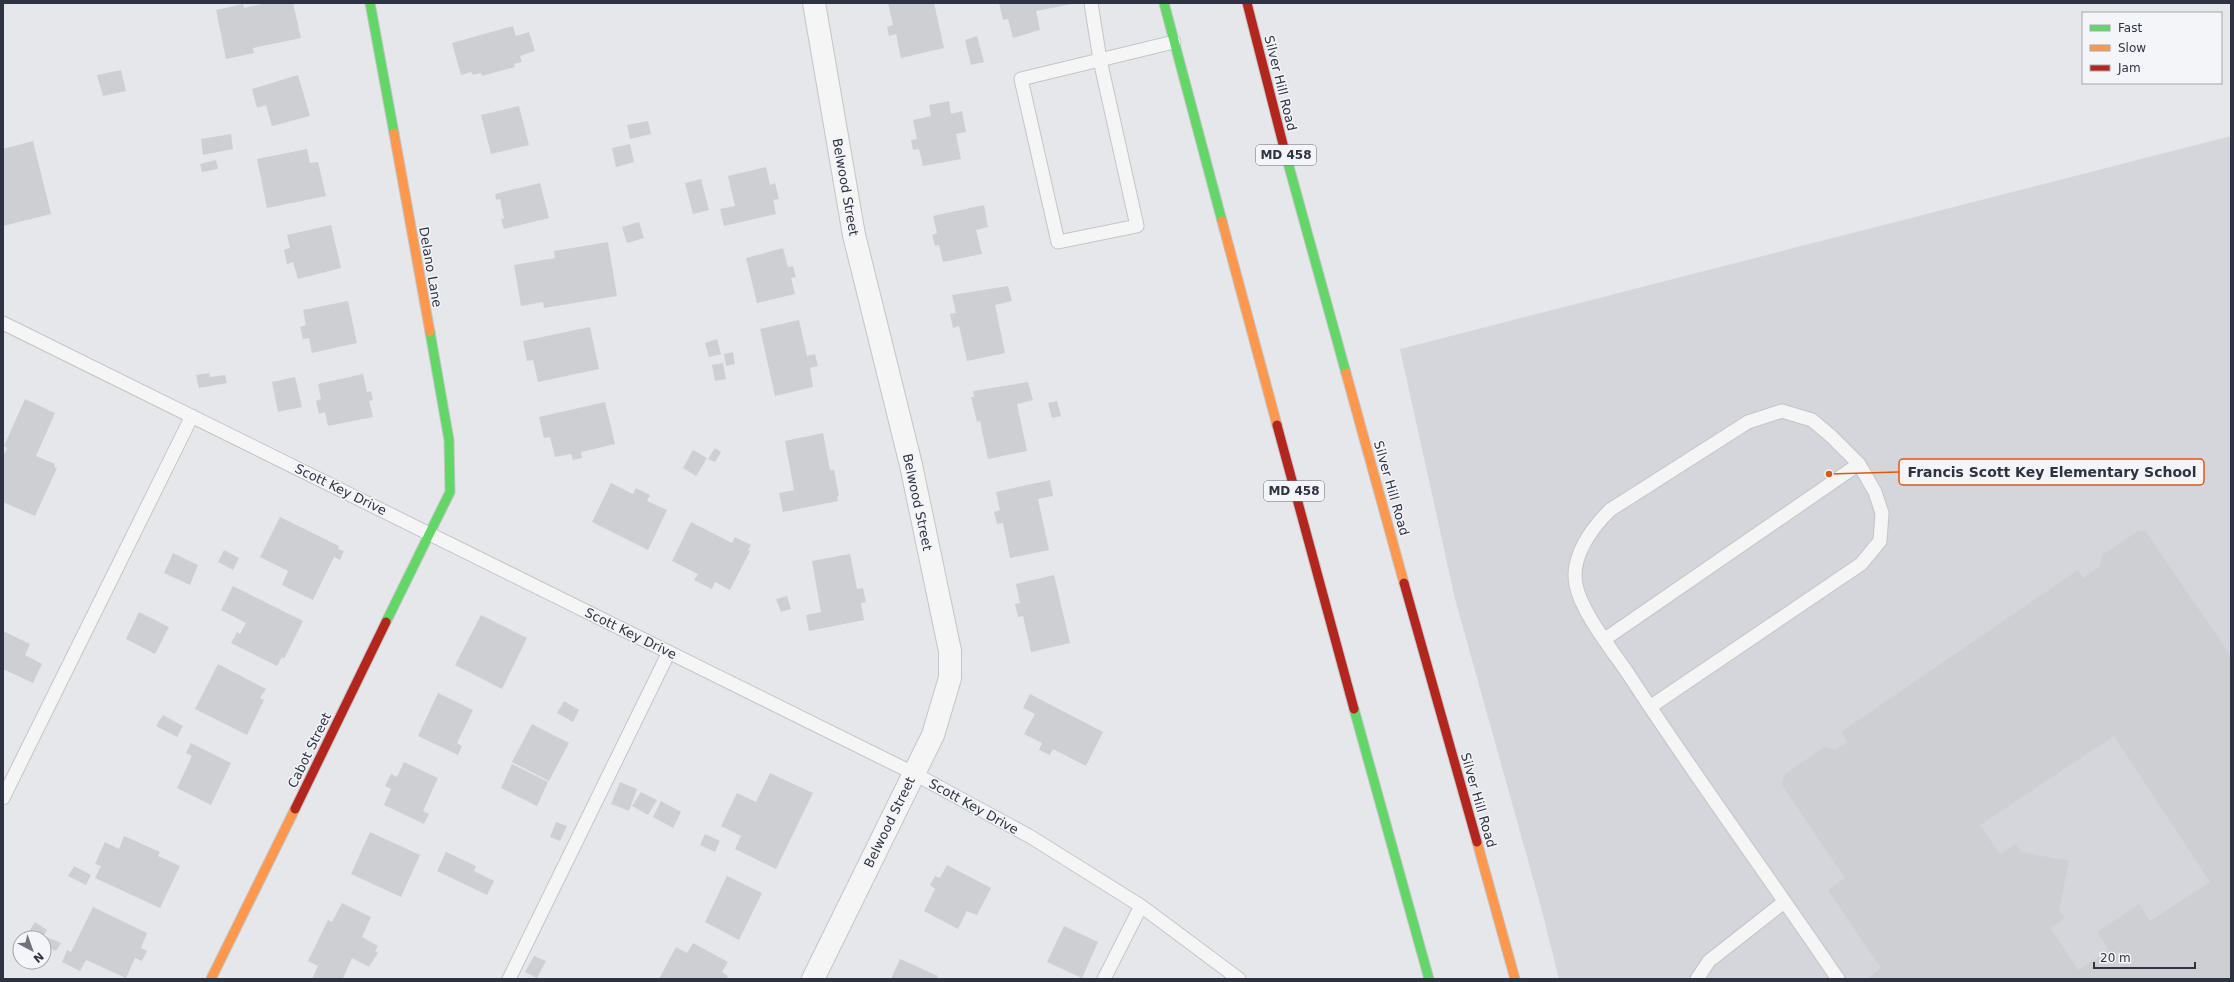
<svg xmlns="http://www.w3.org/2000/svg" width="2234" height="982" viewBox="0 0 2234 982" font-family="'DejaVu Sans',sans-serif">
  <rect width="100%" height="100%" fill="#e5e7ea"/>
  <!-- built -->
  <path fill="#d4d6dc" d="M2231 136V979H1559L1541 907 1455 599 1400 349Z"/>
  <!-- building -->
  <path fill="#cecfd2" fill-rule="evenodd" d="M266 3H293L301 38 253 48 254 53 226 59 216 10 243 4 244 8Z
    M888 3H934L944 48 901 58 896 34 889 36 887 27 893 25Z
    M999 3H1072V4L1036 11 1040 30 1013 38 1008 19 1003 20Z
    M513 26 516 36 529 32 535 51 520 56 522 62 514 64 515 67 482 76 481 73 473 75 471 72 461 75 452 43Z
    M977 36 984 62 971 65 965 40Z
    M121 70 126 91 103 96 97 75Z
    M298 75 310 116 272 126 266 105 257 108 252 89Z
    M949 101 951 114 962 111 966 132 956 134 961 159 923 166 919 149 913 150 911 140 917 139 913 120 931 116 929 105Z
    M519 106 529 145 491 154 481 115Z
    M648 121 651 134 630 139 627 125Z
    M231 134 233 149 203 155 201 139Z
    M33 141 51 214 3 226V149Z
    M630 144 634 162 616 167 612 148Z
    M307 149 310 163 318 162 326 196 267 208 257 159Z
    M216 160 218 169 202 172 200 164Z
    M766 167 770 185 775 183 779 199 773 200 776 214 724 226 720 209 735 206 728 176Z
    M701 179 709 210 693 214 685 183Z
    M540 183 549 218 504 229 501 219 504 218 500 199 496 200 495 194Z
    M984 205 988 227 976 230 982 254 943 262 939 245 935 246 932 235 937 233 933 216Z
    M639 222 644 238 627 243 622 227Z
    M331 225 341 268 298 279 293 262 287 264 284 250 290 248 287 235Z
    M608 242 617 296 544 308 543 302 521 306 514 265 555 258 554 251Z
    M783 248 788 267 793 266 796 277 791 278 795 294 757 303 746 258Z
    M1008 286 1012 301 995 305 1005 353 967 361 959 326 953 328 950 314 956 313 952 295Z
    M348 301 357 343 312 353 309 338 303 339 300 327 306 325 303 310Z
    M799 320 807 356 815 354 818 366 810 368 813 387 775 396 760 329Z
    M590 327 599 369 538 382 533 360 527 361 523 341Z
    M717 339 721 354 709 357 705 343Z
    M733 352 735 364 726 366 724 354Z
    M723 363 726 379 715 381 712 365Z
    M209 373 210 377 225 375 227 383 199 388 196 375Z
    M363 374 367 392 371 391 373 400 369 401 373 417 328 426 325 412 319 414 316 401 321 399 318 384Z
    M295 377 302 407 278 412 272 382Z
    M1028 382 1033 400 1017 404 1027 451 988 459 980 421 977 422 971 397H974L973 391Z
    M25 399 55 413 36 456 55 464 54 467 57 468 35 516 3 502V457L7 448 4 446Z
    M1057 401 1061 416 1052 418 1048 403Z
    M605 402 615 444 581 452 582 458 573 460 571 454 555 457 550 437 544 438 539 417Z
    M823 433 830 470H834L839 496 837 497 838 501 783 512 779 493 794 490 785 441Z
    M715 448 721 452 715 462 708 459Z
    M693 450 707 458 696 476 683 468Z
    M1050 480 1053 496 1038 499 1049 550 1010 558 1003 523 997 524 994 512 1000 510 996 492Z
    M611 483 633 494 636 488 650 495 647 501 667 510 648 550 592 522Z
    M280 517 339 546 338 549 344 551 340 560 334 557 313 600 282 585 288 571 260 557Z
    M691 522 732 543 735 537 751 545 748 550 750 551 730 590 715 582 712 589 694 580 698 574 672 561Z
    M2138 531 2146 532 2231 656V979H1867L1881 968 1828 890 1845 878 1782 785 1784 775 1824 747 1836 750 1848 742 1841 732 2078 570 2083 578 2100 566 2102 555ZM2114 736 2210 882 2150 921 2139 904 2097 932 2109 950 2078 970 2050 928 2065 918 2059 910 2069 861 2021 852 2016 844 2000 854 1980 825Z
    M224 550 239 558 233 570 218 562Z
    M173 553 198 565 190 585 164 573Z
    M850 554 857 589 863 588 866 602 861 603 864 620 809 631 806 615 821 612 812 561Z
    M1054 575 1070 643 1031 652 1023 616 1018 617 1015 604 1020 603 1016 584Z
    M233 586 303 621 284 659 282 657 277 666 231 643 237 632 240 634 246 623 221 610Z
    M787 596 791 609 781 612 776 599Z
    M139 612 169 627 155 654 126 639Z
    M481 615 527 638 502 689 455 665Z
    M3 631 30 644 25 655 42 664 33 683 3 669Z
    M218 664 266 689 260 698 264 700 247 735 195 709Z
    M438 693 473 710 457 743 462 746 458 755 418 736Z
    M1030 694 1103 732 1086 766 1053 749 1050 755 1039 750 1042 743 1024 734 1035 714 1023 708Z
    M564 701 579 710 573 722 557 713Z
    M163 715 183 726 177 737 156 726Z
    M532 724 569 743 549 781 512 762Z
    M191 743 231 763 211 805 177 788 192 756 186 753Z
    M404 762 438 778 423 811 429 814 424 824 384 805 391 789 385 786 391 774 397 777Z
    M512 764 548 782 537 806 501 788Z
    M770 773 813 793 776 869 735 849 741 836 721 826 737 793 756 802Z
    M620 782 637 789 629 811 611 804Z
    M641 792 657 800 648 815 632 806Z
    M661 801 681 812 673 828 653 817Z
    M556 822 567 826 560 841 550 837Z
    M370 832 420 855 401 897 351 874Z
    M705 834 720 841 715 852 700 845Z
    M124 836 160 852 158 856 180 866 160 908 95 878 101 866 95 864 105 842 119 849Z
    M446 852 476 866 474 871 494 881 487 895 437 871Z
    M947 865 991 888 977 915 967 911 958 929 924 911 935 889 930 885 935 876 940 878Z
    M74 866 91 875 86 885 68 876Z
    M727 876 762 893 739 940 705 922Z
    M342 903 371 917 362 937 378 946 375 951 378 953 369 967 352 958 343 978 346 979H312L318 966 308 961 328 920 332 922Z
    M93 907 147 933 141 948 147 951 142 961 135 958 126 978 86 960 80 971 62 962 67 950 71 952Z
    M35 922 47 930 42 938 26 936Z
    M1064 926 1098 942 1082 978 1047 962Z
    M47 937 61 943 56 951 44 945Z
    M693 943 728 962 722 972 728 976 726 979H659L676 947 687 953Z
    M534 956 546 961 537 978 525 972Z
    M900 959 938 976 936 979H891Z"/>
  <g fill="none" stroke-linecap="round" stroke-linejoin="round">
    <defs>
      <path id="lane" d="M1091 3 1100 60 1137 226 1058 242 1021 79 1174 42
        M3 323 913 773 1031 837 1141 906 1239 979
        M1605 639 1859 464
        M1650 707 1861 564 1880 541 1882 513 1875 492 1859 464 1831 436 1812 420 1782 411 1748 422 1610 510C1592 528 1570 557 1576 585 1581 612 1613 651 1629 675 1696 778 1769 877 1838 979
        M3 798 192 416
        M509 979 669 652
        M1104 979 1141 906
        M1697 979 1709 961 1784 902"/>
      <path id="street" d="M813 979 933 735 950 678V651L911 465 854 235 814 3"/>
      <path id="fast" d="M370 3 394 133
        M1164 3 1222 221
        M1285 152 1346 373
        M386 622 450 492 449 440 430 332
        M1354 709 1429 979"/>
      <path id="slow" d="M394 133 430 332
        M1222 221 1277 425
        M1346 373 1404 583
        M1477 842 1515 979
        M211 979 295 809"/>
      <path id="jam" d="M1247 3 1285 152
        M1277 425 1354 709
        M1404 583 1477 842
        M295 809 386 622"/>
    </defs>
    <!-- lane casing -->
    <use href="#lane" stroke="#c3c5c8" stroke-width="15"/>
    <!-- street casing -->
    <use href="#street" stroke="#c3c5c8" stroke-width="24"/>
    <!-- fast casing -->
    <use href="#fast" stroke="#c3c5c8" stroke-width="11"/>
    <!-- slow casing -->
    <use href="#slow" stroke="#c3c5c8" stroke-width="11"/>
    <!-- jam casing -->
    <use href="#jam" stroke="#c3c5c8" stroke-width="11"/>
    <!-- lane -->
    <use href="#lane" stroke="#f5f5f6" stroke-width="13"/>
    <!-- street -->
    <use href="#street" stroke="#f5f5f6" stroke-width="22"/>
    <!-- fast -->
    <use href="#fast" stroke="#63d668" stroke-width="9"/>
    <!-- slow -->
    <use href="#slow" stroke="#ff974d" stroke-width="9"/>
    <!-- jam -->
    <use href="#jam" stroke="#b3261e" stroke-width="9"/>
  </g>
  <g text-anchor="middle" stroke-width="3" stroke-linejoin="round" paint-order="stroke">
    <!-- shield labels -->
    <g fill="#f4f5f8" stroke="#696d79" stroke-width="1">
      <rect x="1256" y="145" width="60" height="20" rx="3"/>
      <rect x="1264" y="481" width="60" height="20" rx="3"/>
    </g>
    <g font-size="12" font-weight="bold" fill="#2d3342">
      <text x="1286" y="159">MD 458</text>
      <text x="1294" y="495">MD 458</text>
    </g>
    <!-- street labels -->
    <g font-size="13" fill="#2d3342" stroke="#f4f5f8">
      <text transform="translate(1281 83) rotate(76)" y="5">Silver Hill Road</text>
      <text transform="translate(846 187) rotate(80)" y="5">Belwood Street</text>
      <text transform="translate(431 267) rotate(80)" y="5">Delano Lane</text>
      <text transform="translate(1392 488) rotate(74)" y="5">Silver Hill Road</text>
      <text transform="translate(341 489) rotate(26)" y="5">Scott Key Drive</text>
      <text transform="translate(918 502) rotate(78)" y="5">Belwood Street</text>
      <text transform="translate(631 633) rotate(26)" y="5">Scott Key Drive</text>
      <text transform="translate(309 750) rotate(-64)" y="5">Cabot Street</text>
      <text transform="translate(1479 800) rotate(74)" y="5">Silver Hill Road</text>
      <text transform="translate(974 806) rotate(29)" y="5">Scott Key Drive</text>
      <text transform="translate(889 822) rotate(-64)" y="5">Belwood Street</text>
    </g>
  </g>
  <!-- callouts -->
  <path fill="none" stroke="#df570f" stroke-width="1.5" d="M1829 474L1899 472"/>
  <circle fill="#df570f" stroke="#f4f5f8" stroke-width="1.5" cx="1829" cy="474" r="4"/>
  <rect fill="#f4f5f8" stroke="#df570f" stroke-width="1.5" x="1899" y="459" width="305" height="26" rx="4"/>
  <g font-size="14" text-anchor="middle" font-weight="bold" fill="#2d3342">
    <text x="2052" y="477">Francis Scott Key Elementary School</text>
  </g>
  <!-- border -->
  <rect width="2234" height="982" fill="none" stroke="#2d3342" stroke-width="8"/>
  <!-- legend -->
  <rect x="2082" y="12" width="140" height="72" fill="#f4f5f8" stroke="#a4a7af"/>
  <rect x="2090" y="25" width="20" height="6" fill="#63d668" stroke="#a4a7af"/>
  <text x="2118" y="32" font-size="12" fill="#2d3342">Fast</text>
  <rect x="2090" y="45" width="20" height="6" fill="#ff974d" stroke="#a4a7af"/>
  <text x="2118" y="52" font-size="12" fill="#2d3342">Slow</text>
  <rect x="2090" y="65" width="20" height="6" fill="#b3261e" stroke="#a4a7af"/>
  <text x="2118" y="72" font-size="12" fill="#2d3342">Jam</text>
  <!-- north arrow -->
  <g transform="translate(32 950) rotate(139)"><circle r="19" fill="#f4f5f8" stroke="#a4a7af"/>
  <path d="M0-3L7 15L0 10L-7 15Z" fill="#6d727d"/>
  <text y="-6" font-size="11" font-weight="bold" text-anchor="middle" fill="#2d3342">N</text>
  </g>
  <!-- scale -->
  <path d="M2094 962v6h101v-6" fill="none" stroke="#2d3342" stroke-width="2"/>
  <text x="2100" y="962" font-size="12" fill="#2d3342" stroke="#f4f5f8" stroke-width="3" paint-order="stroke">20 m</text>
</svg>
